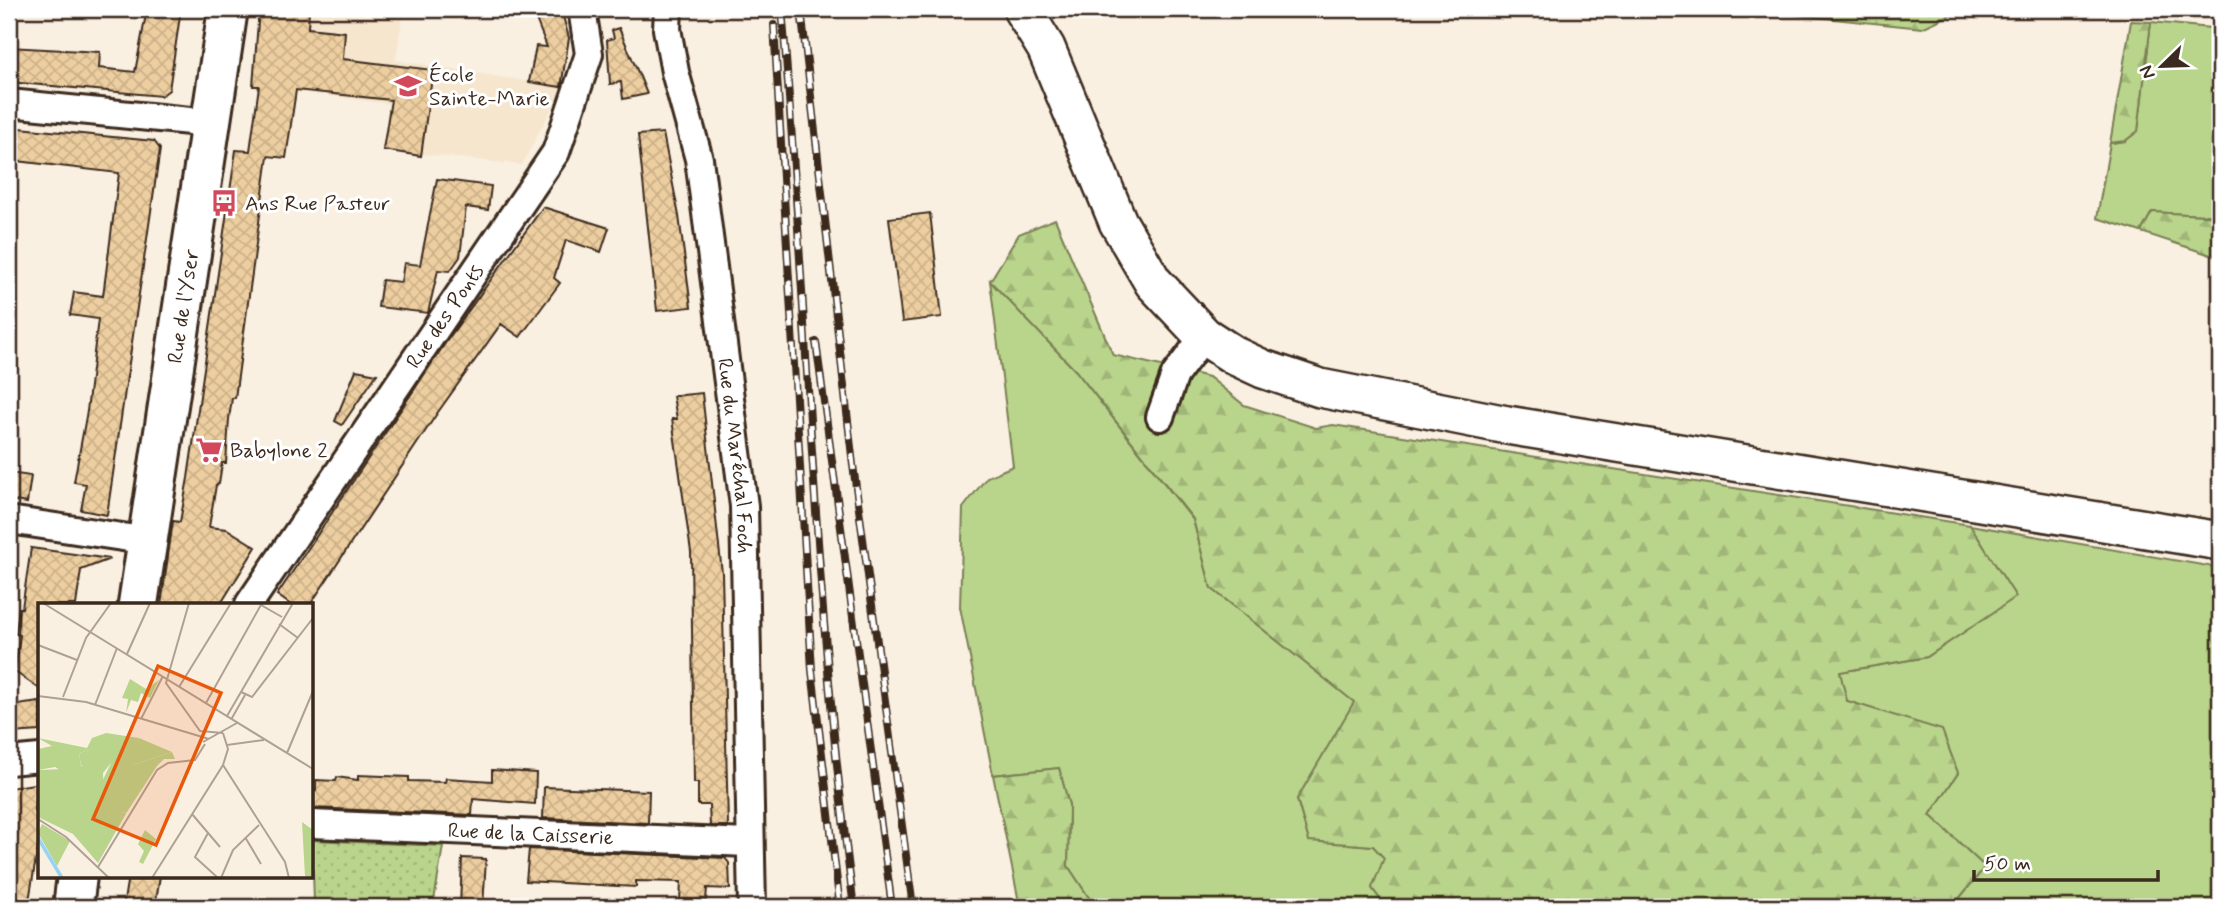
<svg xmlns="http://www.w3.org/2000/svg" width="2229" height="916" viewBox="0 0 2229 916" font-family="Mynerve,sans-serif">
  <defs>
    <pattern id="forest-firs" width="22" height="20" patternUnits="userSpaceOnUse" patternTransform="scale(1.75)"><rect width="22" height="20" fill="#b9d48b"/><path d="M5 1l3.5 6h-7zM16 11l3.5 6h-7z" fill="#a0b678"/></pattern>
    <pattern id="park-dots" width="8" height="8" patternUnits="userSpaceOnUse" patternTransform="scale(1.75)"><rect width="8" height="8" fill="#b9d48b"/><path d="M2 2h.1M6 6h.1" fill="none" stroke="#a0b678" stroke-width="1.8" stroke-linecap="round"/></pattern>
    <pattern id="building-cross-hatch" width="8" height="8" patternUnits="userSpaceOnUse" patternTransform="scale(1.75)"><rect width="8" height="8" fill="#edcea0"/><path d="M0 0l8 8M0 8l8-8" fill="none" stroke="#ccb189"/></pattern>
  </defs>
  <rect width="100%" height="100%" fill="#faf0e2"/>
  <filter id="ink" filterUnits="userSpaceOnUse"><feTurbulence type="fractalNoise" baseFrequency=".0143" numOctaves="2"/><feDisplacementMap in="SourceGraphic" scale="14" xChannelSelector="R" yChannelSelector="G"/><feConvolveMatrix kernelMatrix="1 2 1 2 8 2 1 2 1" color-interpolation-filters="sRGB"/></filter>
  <g filter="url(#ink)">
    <!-- built -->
    <path fill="#f6e6ce" d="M259 9H295L402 19 396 60 563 87 522 165 383 150 388 104 253 86Z"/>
    <!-- green -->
    <path fill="#b9d48b" stroke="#7a7f54" stroke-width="2" d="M2151 22 2220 29V216L2152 212 2141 232 2097 218 2110 143 2125 141 2138 131Z
      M990 281 1076 371 1193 520 1211 588 1355 702 1297 800 1309 840 1373 846 1385 858 1372 888 1386 907H1095L1068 866 1069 805 1059 768 993 775 960 607 963 508 987 477 1013 466Z
      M1970 525 2220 568V907H1952L1985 867 1930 815 1958 773 1942 731 1847 701 1839 672 1927 657 2015 596Z"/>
    <!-- forest -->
    <path fill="url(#forest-firs)" stroke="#7a7f54" stroke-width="2" d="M1736 9H1963L1922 28Z
      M2131 21 2151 22 2138 131 2125 141 2110 143Z
      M2152 212 2220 216V258L2141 232Z
      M1055 219 1113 355 1209 377 1244 405 1316 428 1333 425 1970 525 2016 597 1927 657 1840 672 1847 701 1942 730 1958 773 1930 815 1985 867 1952 907H1386L1372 888 1384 858 1373 846 1309 841 1297 799 1354 702 1211 588 1193 519 1076 371 990 281 1019 234Z
      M1059 768 1069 805 1068 866 1095 907H1020L993 775Z"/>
    <!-- park -->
    <path fill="url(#park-dots)" stroke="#7a7f54" stroke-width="2" d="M312 840 443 846 433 907H321V902H314Z"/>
    <!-- building -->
    <path fill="url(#building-cross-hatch)" stroke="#3b2a1e" stroke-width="2" d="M147 9H181L169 90 161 96 9 82V47L100 52 99 68 135 72Z
      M259 9H309L308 28 345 32 343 59 433 70 421 156 383 150 391 100 296 90 286 158 268 156 235 398H232L229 419 226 463H222L219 484 216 485 209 527 227 529 256 547 220 605H161L173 521 180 522 188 478 236 150 250 151 259 86H253Z
      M532 9H561L569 38 561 87 529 82 536 46 547 47Z
      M619 28 640 77 647 94 623 99 621 82 610 84 607 40 614 38 612 30Z
      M9 127 154 141 160 149 107 515 81 510 86 484 74 482 87 411 98 319 70 315 74 292 103 296 119 173 9 160Z
      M663 133 679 216 691 307 657 311 638 135Z
      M437 179 491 186 488 210 466 207 460 257 450 271 438 270 428 313 378 307 382 280 401 282 404 263 420 265Z
      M543 207 609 228 601 252 566 240 554 278 560 283 520 337 501 324 438 412 310 605H291L277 595 446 342Z
      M930 213 942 317 902 322 889 218Z
      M356 370 377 374 342 425 335 421Z
      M702 393 722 573 728 826H710L709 805H698V783H694L691 552 672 419H677L673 396Z
      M9 473 31 476 27 503 9 500Z
      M31 548 110 559 81 570 76 605H40V689L15 672 20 635 16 634 19 608H22Z
      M40 702V731L12 733 9 706Z
      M492 770 536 773 535 804 473 799 472 815 312 808V790L316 791V780L336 781 337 777 358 780V775L409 777V781L445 782 446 778 492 781Z
      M40 783 34 810 40 811V834L28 907H9V788Z
      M544 787 649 791 648 823 543 818Z
      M529 849 725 858 729 863 730 889 707 888 706 900 680 901 681 882 636 881V887L526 881Z
      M462 858 486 859 483 907H460Z
      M128 876H160L155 907H123Z"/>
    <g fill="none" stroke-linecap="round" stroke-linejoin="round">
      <defs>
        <g id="street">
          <path id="s1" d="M668 9 667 29 675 72 699 159 744 506 752 907"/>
          <path d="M9 103 210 123"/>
          <path d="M1160 417 1175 375 1204 336"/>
          <path d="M9 520 149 541"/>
          <path id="s2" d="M249 604 556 152 589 54 582 9"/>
          <path d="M9 761 40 758"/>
          <path id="s3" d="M312 824 748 843"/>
        </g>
        <path id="secondary" d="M1022 9 1046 48 1118 222 1153 282 1204 336 1235 356 1263 369 1320 388 1507 425 2220 541"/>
        <g id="primary">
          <path id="s4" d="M138 604 228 9"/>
          <path d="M73 907 77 876"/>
        </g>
      </defs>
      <!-- street casing -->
      <use href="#street" stroke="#3b2a1e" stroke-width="32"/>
      <!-- secondary casing -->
      <use href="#secondary" stroke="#3b2a1e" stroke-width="42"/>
      <!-- primary casing -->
      <use href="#primary" stroke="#3b2a1e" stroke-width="44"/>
      <!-- street -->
      <use href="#street" stroke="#fff" stroke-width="26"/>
      <!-- secondary -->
      <use href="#secondary" stroke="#fff" stroke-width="37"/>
      <!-- primary -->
      <use href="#primary" stroke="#fff" stroke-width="38"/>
      <defs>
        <path id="rail" d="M782 9C808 308 813 609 854 907
          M801 9 853 465 913 907
          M774 25 812 670 840 907
          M816 342 892 907"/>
      </defs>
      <!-- rail casing -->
      <use href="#rail" stroke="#3b2a1e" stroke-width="8"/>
      <!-- rail -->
      <use href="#rail" stroke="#fff" stroke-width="5" stroke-dasharray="16" stroke-linecap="butt"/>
    </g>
  </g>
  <!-- icons -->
  <defs>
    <symbol id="school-bare" viewBox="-9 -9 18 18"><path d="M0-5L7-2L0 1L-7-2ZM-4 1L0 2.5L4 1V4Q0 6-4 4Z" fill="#d1495b" stroke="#fff" stroke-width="2.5" paint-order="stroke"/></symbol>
    <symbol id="bus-bare" viewBox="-9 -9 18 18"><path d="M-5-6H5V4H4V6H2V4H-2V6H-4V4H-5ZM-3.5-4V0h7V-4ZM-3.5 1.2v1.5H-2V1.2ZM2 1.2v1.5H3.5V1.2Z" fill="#d1495b" stroke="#fff" stroke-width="2.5" paint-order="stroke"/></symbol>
    <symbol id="supermarket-bare" viewBox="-9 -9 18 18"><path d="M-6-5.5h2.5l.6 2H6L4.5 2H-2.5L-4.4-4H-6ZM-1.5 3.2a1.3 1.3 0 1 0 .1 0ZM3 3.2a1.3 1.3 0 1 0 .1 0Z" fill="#d1495b" stroke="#fff" stroke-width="2.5" paint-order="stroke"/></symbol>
  </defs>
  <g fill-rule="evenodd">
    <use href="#school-bare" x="389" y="67" width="38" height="38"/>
    <use href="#bus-bare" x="205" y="184" width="38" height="38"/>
    <use href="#supermarket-bare" x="190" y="431" width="38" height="38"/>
  </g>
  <g text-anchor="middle" stroke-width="6" stroke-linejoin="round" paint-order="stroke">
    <!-- poi labels -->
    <g font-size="21" fill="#3b2a1e" stroke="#fff" text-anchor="start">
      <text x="429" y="81">École<tspan x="429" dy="24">Sainte-Marie</tspan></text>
      <text x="245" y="210">Ans Rue Pasteur</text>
      <text x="230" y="457">Babylone 2</text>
    </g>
    <!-- street labels -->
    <g font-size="21" fill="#3b2a1e" stroke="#fff">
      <text dy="7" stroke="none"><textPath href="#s4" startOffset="301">Rue de l'Yser</textPath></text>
      <text dy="7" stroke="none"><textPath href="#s2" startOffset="348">Rue des Ponts</textPath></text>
      <text dy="7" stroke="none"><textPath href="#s1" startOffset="453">Rue du Maréchal Foch</textPath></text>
      <text dy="7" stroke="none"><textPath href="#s3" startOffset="219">Rue de la Caisserie</textPath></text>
    </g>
  </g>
  <!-- overview -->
  <g transform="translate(38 603)">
    <rect width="275" height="275" fill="#faf0e2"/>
    <path d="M101 135 134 149 95 162 73 160 65 170 66 200 83 196V210L89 209 60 260 35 231 0 214V167L54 165 43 162 41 150 77 139 99 140ZM4 221 32 238 19 263 0 230ZM107 227 118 236 105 261 101 259 106 248 100 241Z" fill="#b9d48b"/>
    <path d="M68 130 101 135 99 140 82 143 77 139 67 152 55 146 41 150 43 163 49 161 58 169 32 173 17 164 0 167V146L14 143 0 135 49 145 54 135ZM134 149 137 156H126L119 163 89 209 83 210V196L76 201 65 200 62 183 73 160 87 155 95 162Z" fill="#b9d48b"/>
    <path d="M264 219 275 227V275L267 273Z" fill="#b9d48b"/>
    <path d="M92 76 108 86 121 77 112 95 103 90 100 99 93 97 88 110 90 96 84 95Z" fill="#b9d48b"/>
    <path fill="none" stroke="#96d4f7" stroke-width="3.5" d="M0 235 24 275"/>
    <path fill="none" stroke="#aea194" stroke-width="2" d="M5 0 275 166M151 0 128 80 162 128 185 130M223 2 244 14M241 21 260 35M0 42 39 57M89 51 112 0M141 84 193 0M203 89 214 94 275 15M0 93 48 99 171 136M25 94 48 35 73 0M168 100 224 0M57 102 79 45M189 113 255 0M194 115 207 92M103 116 125 73M165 139 199 120M189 142 226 137M249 150 275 88M185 162 247 259 251 275M154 211 182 244M0 216 28 234 71 275M170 230 157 254 180 275M207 234 223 261M60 264 119 167 130 160 157 157 167 141M114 275 185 162 190 146 185 130M183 275 195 247 221 222"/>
    <path fill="#e8590c" fill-opacity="0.15" stroke="#e8590c" stroke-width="3.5" d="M120 63 183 90 118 242 55 216Z"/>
    <rect width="275" height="275" fill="none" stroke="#3b2a1e" stroke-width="3.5"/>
  </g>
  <!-- margin -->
  <rect width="2229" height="916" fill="none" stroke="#fff" stroke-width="35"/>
  <rect x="18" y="18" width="2194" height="881" fill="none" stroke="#3b2a1e" stroke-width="2.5" filter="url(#ink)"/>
  <!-- north arrow -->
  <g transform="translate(2162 66) rotate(247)" stroke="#ffffff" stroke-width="5" paint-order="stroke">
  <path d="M0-5L12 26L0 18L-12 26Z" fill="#3b2a1e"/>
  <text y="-10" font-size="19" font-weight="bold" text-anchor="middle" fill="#3b2a1e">N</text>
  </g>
  <!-- scale -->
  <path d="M1974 870v10h184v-10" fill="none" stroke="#3b2a1e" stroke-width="3.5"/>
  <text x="1984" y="870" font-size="21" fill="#3b2a1e" stroke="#ffffff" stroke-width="5" paint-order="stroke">50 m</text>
</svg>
